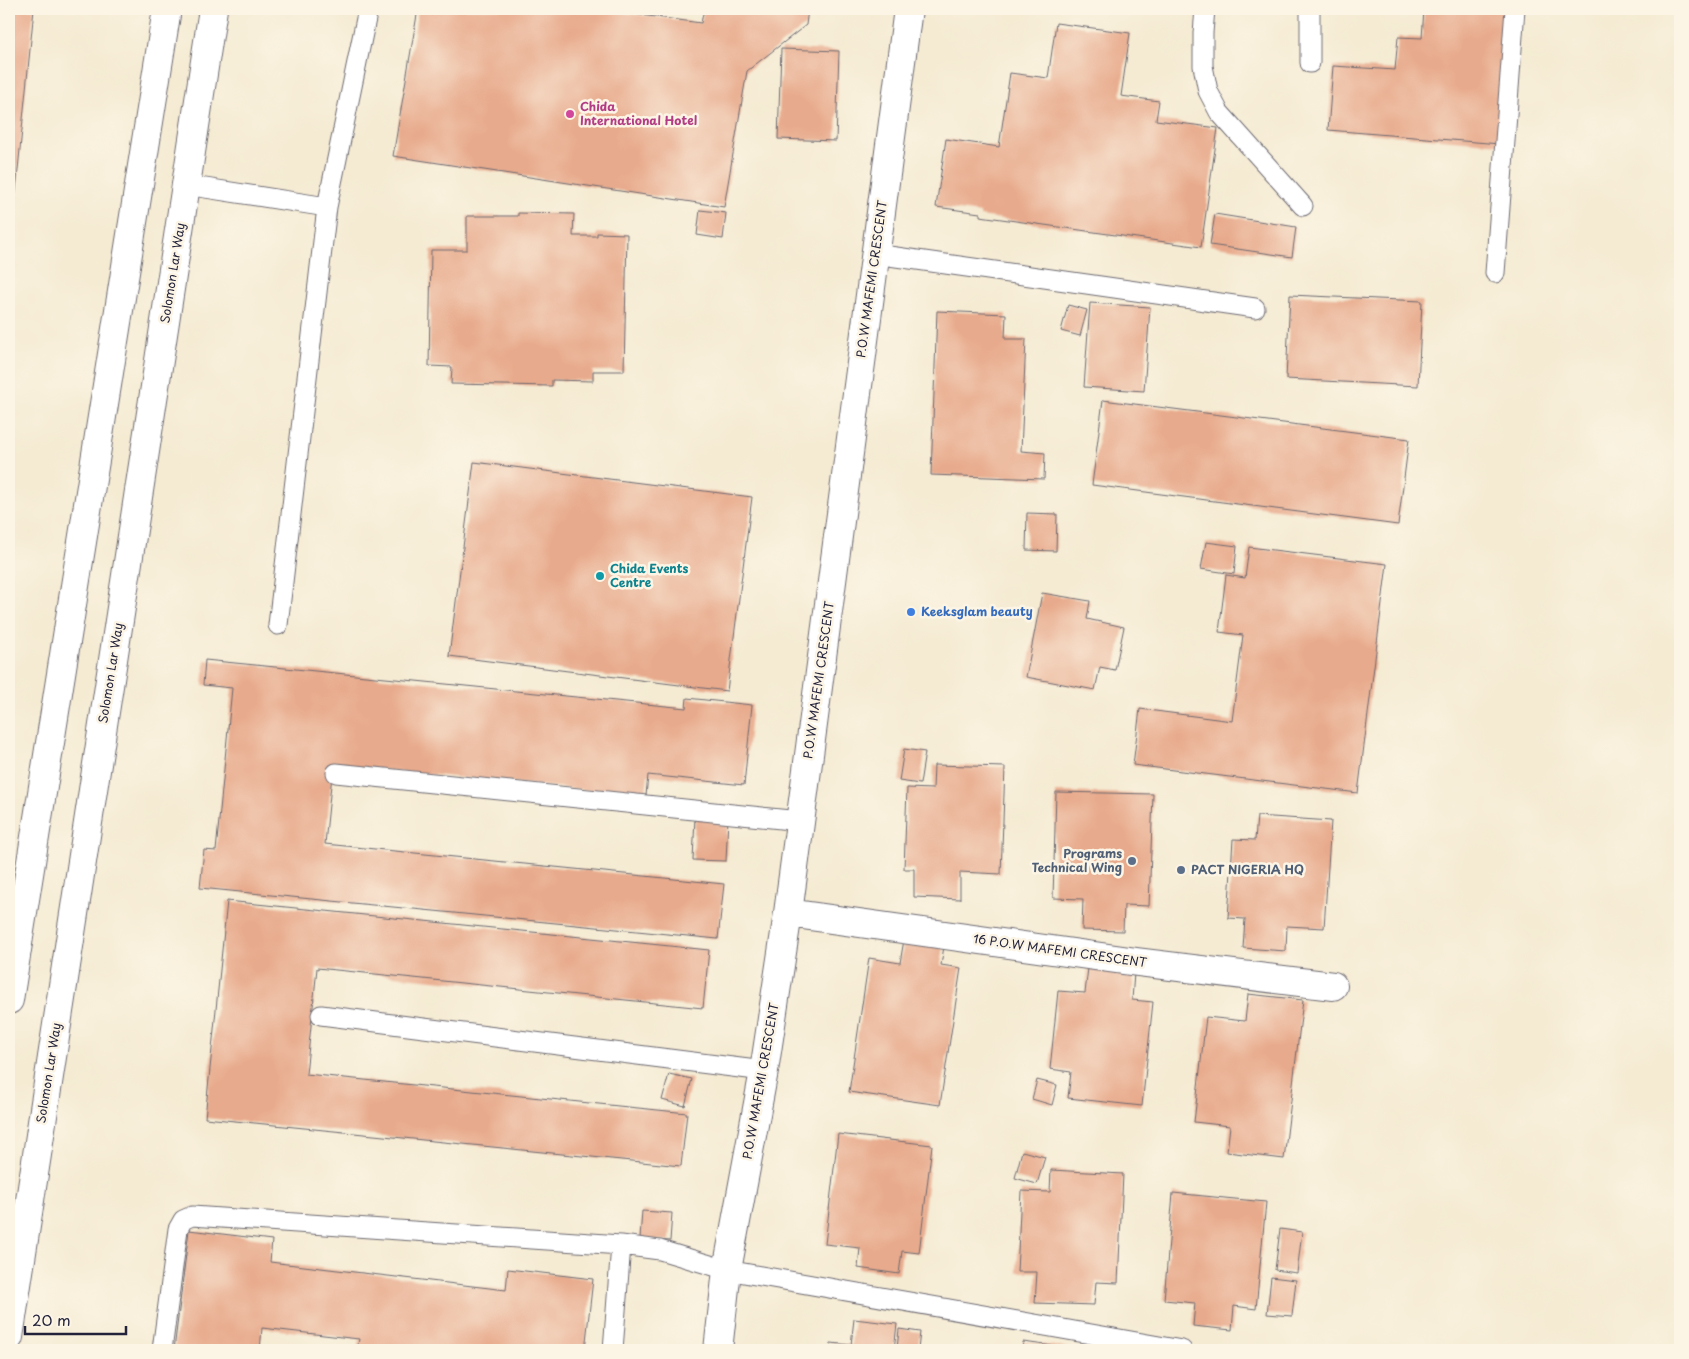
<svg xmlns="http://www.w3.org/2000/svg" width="1689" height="1359" viewBox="0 0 1689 1359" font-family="'Playpen Sans',sans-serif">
  <rect width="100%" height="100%" fill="#fcf5e5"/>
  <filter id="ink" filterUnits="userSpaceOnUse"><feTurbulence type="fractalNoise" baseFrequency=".02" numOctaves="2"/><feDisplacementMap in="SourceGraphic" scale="10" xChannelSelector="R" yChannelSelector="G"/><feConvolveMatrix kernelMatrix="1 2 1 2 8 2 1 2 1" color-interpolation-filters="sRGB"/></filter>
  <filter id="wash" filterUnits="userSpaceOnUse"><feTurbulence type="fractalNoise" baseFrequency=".0096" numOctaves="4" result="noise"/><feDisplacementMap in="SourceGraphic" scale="20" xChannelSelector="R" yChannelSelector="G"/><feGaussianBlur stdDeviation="1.12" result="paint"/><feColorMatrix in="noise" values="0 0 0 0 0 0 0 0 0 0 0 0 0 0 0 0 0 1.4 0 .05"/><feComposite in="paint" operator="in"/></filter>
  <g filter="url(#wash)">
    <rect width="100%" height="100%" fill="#f5ebd3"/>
    <g id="blocks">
      <!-- building -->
      <path fill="#e8aa8c" d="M9 9H34L10 250H9Z
        M418 9H595L701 23 704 9H808L806 25 747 71 724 207 393 156Z
        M1424 9H1511L1500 144 1328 130 1333 66 1395 70 1398 37 1422 38Z
        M1056 23 1130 33 1121 96 1159 101 1156 120 1218 128 1201 247 980 216V213L936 207 946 139 999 147 1010 73 1048 78Z
        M781 49 839 51 836 141 778 139Z
        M700 210 726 213 723 239 697 235Z
        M518 213 574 214 573 236H597V233L627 234 624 371H593V381L552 380V386L451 384 452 367 429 366 431 250H467V216H518Z
        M1215 214 1296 227 1292 257 1210 245Z
        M1290 295 1422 301 1418 386 1286 379Z
        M1090 303 1150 307 1144 391 1084 387Z
        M1068 305 1087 310 1080 336 1061 331Z
        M937 311 1006 314 1005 339H1026L1021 451 1045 453 1044 479 931 475Z
        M1103 400 1409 439 1398 525 1092 485Z
        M474 462 752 497 727 691 449 656Z
        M1027 513 1057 514 1056 551 1026 550Z
        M1206 542 1237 546 1234 574 1201 569Z
        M1249 547 1387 564 1358 793 1133 765 1140 709 1232 721 1243 635 1219 632 1226 575 1245 578Z
        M1042 593 1090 601 1087 619 1124 627 1115 670 1100 667 1095 690 1026 677Z
        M205 660 686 708 687 698 752 705 744 785 648 775 646 796 333 765 325 844 724 884 718 939 200 888 204 850 216 851 232 688 203 685Z
        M904 749 925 752 920 784 899 781Z
        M934 765 1005 767 1001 874 960 872V899L914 897V869H904L907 788 933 789Z
        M1056 792 1153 794 1149 906 1124 905 1123 931 1082 930 1083 899 1053 898Z
        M1257 816 1331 821 1324 928 1287 926 1286 951 1243 948 1245 919 1228 918 1233 839 1255 840Z
        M695 817 728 818 726 861 693 860Z
        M227 901 709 950 703 1008 317 968 306 1074 687 1113 681 1166 205 1118Z
        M905 934 945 940 941 965 961 968 940 1105 849 1092 869 958 900 963Z
        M1088 968 1134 973 1132 1000 1153 1002 1142 1106 1068 1098 1071 1072 1050 1069 1058 991 1085 993Z
        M1248 994 1303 1000 1284 1159 1227 1152 1230 1126 1194 1122 1206 1017 1245 1021Z
        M669 1074 692 1079 685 1106 662 1100Z
        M1037 1080 1057 1085 1052 1105 1032 1099Z
        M838 1134 932 1145 919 1253 902 1251 899 1274 858 1268 860 1248 825 1244Z
        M1022 1151 1045 1157 1037 1184 1015 1178Z
        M1051 1170 1123 1174 1118 1283 1096 1282 1094 1305 1035 1303 1037 1272H1017L1021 1191 1050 1192Z
        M1173 1193 1266 1202 1256 1309 1234 1306 1232 1330 1193 1326 1195 1303 1164 1300Z
        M642 1211 672 1213 670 1241 640 1239Z
        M1280 1229 1302 1232 1297 1273 1275 1270Z
        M189 1230 272 1240 270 1262 506 1290 508 1269 593 1279 585 1350H357L359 1339 262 1328 260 1350H174Z
        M1271 1277 1296 1280 1292 1316 1267 1314Z
        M854 1319 897 1324 894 1350H830L831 1343 851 1345Z
        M899 1329 920 1332 918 1350 897 1349Z
        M1023 1342 1075 1349V1350H1022Z"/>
    </g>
  </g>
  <g filter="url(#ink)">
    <use href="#blocks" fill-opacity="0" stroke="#6c6870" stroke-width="1"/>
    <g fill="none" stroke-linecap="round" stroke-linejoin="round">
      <defs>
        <path id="lane" d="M1205 9 1203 33V66L1208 91 1219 112 1303 206
          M1310 9V63
          M186 185 327 207
          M875 254 1255 308
          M1495 273 1515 9
          M278 625 327 207 368 9
          M336 773 800 821
          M321 1015 764 1071
          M162 1350 178 1229 183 1220 192 1216 621 1245 660 1250 727 1270 1182 1350
          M613 1350 621 1245"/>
        <path id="street" d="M788 913 1137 962 1333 986
          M718 1350 727 1270 764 1071 788 913 908 9"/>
        <path id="secondary" d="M9 1000 167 9
          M9 1337 213 9"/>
      </defs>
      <!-- lane casing -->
      <use href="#lane" stroke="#6c6870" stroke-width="21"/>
      <!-- street casing -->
      <use href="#street" stroke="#6c6870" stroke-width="30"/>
      <!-- secondary casing -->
      <use href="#secondary" stroke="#6c6870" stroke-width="30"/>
      <!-- lane -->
      <use href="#lane" stroke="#fff" stroke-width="19"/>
      <!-- street -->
      <use href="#street" stroke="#fff" stroke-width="28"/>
      <!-- secondary -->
      <use href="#secondary" stroke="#fff" stroke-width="28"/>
    </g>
  </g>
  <!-- markers -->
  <circle fill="#d1479c" stroke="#fcf5e5" stroke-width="2" cx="570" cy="114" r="5"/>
  <circle fill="#0f9aa8" stroke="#fcf5e5" stroke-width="2" cx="600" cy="576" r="5"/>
  <circle fill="#3f7fe0" stroke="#fcf5e5" stroke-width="2" cx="911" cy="612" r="5"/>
  <g fill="#5c6f8a" stroke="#fcf5e5" stroke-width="2">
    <circle cx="1132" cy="861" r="5"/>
    <circle cx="1181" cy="870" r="5"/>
  </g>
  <g text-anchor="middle" stroke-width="5" stroke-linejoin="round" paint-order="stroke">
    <!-- hotel labels -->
    <g font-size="12" font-weight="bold" fill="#b23c85" stroke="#fcf5e5" text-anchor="start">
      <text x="580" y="111">Chida<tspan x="580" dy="14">International Hotel</tspan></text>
    </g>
    <!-- street labels -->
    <g font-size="12" fill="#22223b" stroke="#fcf5e5">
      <text transform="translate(173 273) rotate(-81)" y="4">Solomon Lar Way</text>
      <text transform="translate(872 279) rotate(-82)" y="4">P.O.W MAFEMI CRESCENT</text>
      <text transform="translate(111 673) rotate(-81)" y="4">Solomon Lar Way</text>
      <text transform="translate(819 680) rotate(-82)" y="4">P.O.W MAFEMI CRESCENT</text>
      <text transform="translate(1060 951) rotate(8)" y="4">16 P.O.W MAFEMI CRESCENT</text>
      <text transform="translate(49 1073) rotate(-81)" y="4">Solomon Lar Way</text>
      <text transform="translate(761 1081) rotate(-80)" y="4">P.O.W MAFEMI CRESCENT</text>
    </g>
    <!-- culture labels -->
    <g font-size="12" font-weight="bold" fill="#0d838f" stroke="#fcf5e5" text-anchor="start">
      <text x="610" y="573">Chida Events<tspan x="610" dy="14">Centre</tspan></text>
    </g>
    <!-- shop labels -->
    <g font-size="12" font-weight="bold" fill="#366cbe" stroke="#fcf5e5" text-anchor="start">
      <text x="921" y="616">Keeksglam beauty</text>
    </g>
    <!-- service labels -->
    <g font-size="12" font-weight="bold" fill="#4e5e75" stroke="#fcf5e5" text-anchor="end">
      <text x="1122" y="858">Programs<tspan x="1122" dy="14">Technical Wing</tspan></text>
      <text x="1191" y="874" text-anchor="start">PACT NIGERIA HQ</text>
    </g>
  </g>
  <!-- margin -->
  <rect width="1689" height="1359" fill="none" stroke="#fcf5e5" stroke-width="30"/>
  <!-- scale -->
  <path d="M25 1326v8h101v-8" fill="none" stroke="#22223b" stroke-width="2.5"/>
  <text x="32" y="1326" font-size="15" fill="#22223b" stroke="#fcf5e5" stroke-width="4" paint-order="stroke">20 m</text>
</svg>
